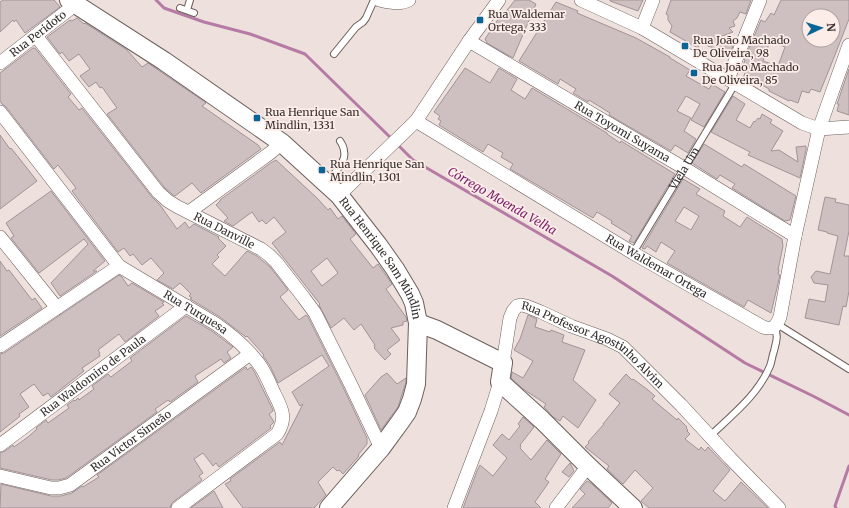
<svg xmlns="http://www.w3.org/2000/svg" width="849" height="508" viewBox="0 0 849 508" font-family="Merriweather,serif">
  <rect width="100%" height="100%" fill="#eee0dc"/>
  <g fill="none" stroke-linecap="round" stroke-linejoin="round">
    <!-- stream -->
    <path stroke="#b57ba5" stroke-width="3" d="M156 0 164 8 204 22 250 34 305 54 393 140
      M397 144 413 160 612 276 745 363 813 396 849 415
      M836 508 835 506 849 466"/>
  </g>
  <!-- building -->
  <path fill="#cebfc1" stroke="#a29496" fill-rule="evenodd" d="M3 0H54L60 7 25 33 16 20 14 22 13 20 0 32V2Z
    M515 0H529L536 4 513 58 487 43 485 39 499 18 500 19Z
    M610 0H643L638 11 610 1Z
    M671 0H751L746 14 740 12 737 18 733 21 735 26 729 28 733 32 720 37 734 43 730 54 700 43 698 48 670 32 672 26 668 20V15L666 14Z
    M781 0H849V19L831 65 820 92 811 89 809 93 802 91 798 103 790 100 789 101 769 91V89L755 81 754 83 743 78 745 73 741 71 745 60H744L761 20 765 22 771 13 774 15ZM815 15 818 16H833V40H809V16H814ZM770 41 785 47 778 66 763 61Z
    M556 2 578 11 577 13 636 38 670 57V58L690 70 686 76 709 89 712 84 725 92 704 127 691 120 700 104 686 96 677 111 691 118 684 131 696 139 688 153 675 145 671 151 609 115 610 113 589 100 588 102 573 93 576 89 560 79 558 84 519 61Z
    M77 18 84 24 85 23 127 50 142 67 148 63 205 102 206 103 202 106 258 145 261 149 201 193 192 183 175 196 173 195 164 187 107 114 117 108 102 87 100 88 96 82 89 87 80 76 90 69 79 54 69 61 62 52 60 54 47 37 70 20 72 21Z
    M33 48H35L71 94 68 97 79 110 82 108 152 197 160 205 177 229 185 222 189 228 194 224 219 237 218 238 226 246 217 255 219 257 212 264 225 276 247 251 257 256 271 268 288 290 280 297 294 314 299 320 306 315 308 317 343 387 367 438V444L358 455 359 456 343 474 339 470 337 471 333 467 318 482 326 495 314 508H243L225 484 231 481 230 479 280 442 282 445 303 404 300 406 292 392 329 366 322 355 278 383 270 366 263 356 264 355 247 336 246 337 220 317 190 299 192 298 189 296 191 294 180 283 173 289 157 280 164 273 151 258 142 265 133 254 130 256 124 248 118 252 72 191 76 188 58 165 54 169 6 107 2 104 0 101V73Z
    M465 68 490 83 499 68 517 79 511 90 525 99 532 88 607 133V134L620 143 621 141 675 174 634 243 629 241 632 236 611 223 612 221 597 212 593 218 510 169 513 164 501 157 503 153 488 144 483 152 439 125 441 121 438 119 440 116 434 112Z
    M849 69V115L837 111 839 104H837Z
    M733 96 745 104 736 120 750 128 754 121 755 122 758 118 760 119 762 114 772 120 770 123 783 131 771 151 779 150 798 162 796 147 806 146V150L800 178 748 155 750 152 711 132Z
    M0 135 10 149 11 148 19 158 37 181 0 209Z
    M704 144 742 167 744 164 796 196 790 220 785 221 732 188 735 184 720 175 717 179 692 163Z
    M276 160 317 198 328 210 330 208 338 219 342 216 356 234 350 239 373 268 378 264 392 284 386 289 406 317 407 321 403 322V325L391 328 400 340 387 350 391 354 385 360 374 348 375 347 374 345H375L361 324 354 330 344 318 331 328 319 305 320 304 272 243 286 232 274 217 266 224 262 220 259 222 252 212 233 226 224 221 228 218 216 205 220 201V200L272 162ZM327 258 338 273 322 286 311 271Z
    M683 179 700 189 696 194 725 211 723 216 740 227 747 217 782 239 783 246 778 270H779L778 274 780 275 771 313 748 300 744 307 667 263 675 251 661 242 656 252 647 246 645 249 642 248ZM684 207 699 216 691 230 675 221Z
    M51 191 105 261 93 271H97L60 296 51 283 88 244 84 239 39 273 11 238 14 236 6 223Z
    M825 197 836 199 835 202 849 205V231L844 256H849V291L846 307 843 306 839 325 805 318 809 299 825 302 828 285 814 283 811 277 816 271 830 274 838 236 827 233V232L818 230Z
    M0 261 7 271 9 270 32 300 35 298 42 308 0 336Z
    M119 275 122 277 128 286 132 283 164 302 162 303 164 305 155 311 159 316 125 342 119 334 98 350 100 353 99 354 100 356 82 368 84 371 51 397 48 393 43 396 34 384 20 394 29 407 19 414 20 416 19 417 0 432V354L4 353Z
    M528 315 537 319 535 327 550 332 551 330 564 335 562 342 585 350 573 380 596 400 578 428 563 416 560 421 553 417 544 407 546 404 523 389 511 378 512 372 523 378 533 361 514 350 520 339Z
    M186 316 212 331 233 347 227 352 231 358 224 363 221 359 195 376 198 382 170 402 168 400 155 409 157 412 66 478 58 480H52L0 468V453L5 451 13 445 14 447 28 437 37 429 36 428 46 420 48 423 69 408 67 405 74 400 75 401 78 398 79 400 94 389 92 386 108 374 111 377 132 361 130 358Z
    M246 367 247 370 251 367 254 371 273 410V411L269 414 274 422 270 426 271 428 219 467 216 463 213 466 203 453 194 459 203 473 199 476 202 480 173 502 171 505 170 508H0L1 484 51 496H61L72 493 82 486 83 487 99 477 97 475Z
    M387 373 397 384 406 378V382L398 407 381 430 365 395 381 377Z
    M626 374 632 380 633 379 648 390 655 396 652 399 677 420 678 418 687 427 686 428 688 430 687 431 690 434 685 439 699 450 701 447 705 451 708 447 730 470 713 491 725 501 741 482 768 508H649L641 501 653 488 635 470 623 484 607 469 609 466 585 447 589 443 588 442 604 424H603L620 403 609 394Z
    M523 417 534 427 520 445 521 446 520 448 531 460 547 440 561 454 545 479 549 482 535 502 541 508H463L477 471 480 465 493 476 507 458 493 445 502 434 509 440 520 426 518 424Z
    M570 463 574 471 569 477 562 472Z
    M587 481 592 484 612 503 608 508H572L585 494 580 489Z
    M214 491 223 508H191Z"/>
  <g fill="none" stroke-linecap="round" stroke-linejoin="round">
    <defs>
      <g id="lane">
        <path d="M180 8 194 13"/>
        <path d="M187 10 190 0"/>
        <path d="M334 54 356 27 363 22 366 18 374 0"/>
        <path d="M328 181C334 174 347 161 344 151 344 147 342 144 340 141"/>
        <path id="s1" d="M633 253 735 84"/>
        <path d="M777 324 849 369"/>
        <path d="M710 436C732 415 758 395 770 366 772 361 772 356 774 351 776 342 779 335 774 327"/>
      </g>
      <g id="street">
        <path d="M379 0C389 2 400 5 409 0"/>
        <path d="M581 0 642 28 802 123 819 129 849 127"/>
        <path d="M642 28 653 0"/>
        <path id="s2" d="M36 36 158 192 168 201 178 207 261 249 269 255 277 263 304 298 315 313 350 383 381 448"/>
        <path id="s3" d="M469 41 684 168 795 236"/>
        <path id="s4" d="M0 63 76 4"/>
        <path d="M728 79 760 0"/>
        <path id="s5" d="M0 112 119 266 216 324C232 335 247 348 259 364 265 372 269 382 273 391 281 407 288 417 277 434L178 508"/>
        <path id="s6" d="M416 121 633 253 763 327C773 330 776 327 780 317L795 236 819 129 849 45"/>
        <path d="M339 195 416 121 469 41 499 0"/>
        <path d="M189 212 270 153 282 143"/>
        <path d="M0 237 57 308"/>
        <path d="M0 346 119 266"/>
        <path id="s7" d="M503 363 510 318 513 311 517 306 521 305 526 306 541 312 571 326 607 339 623 347 681 405 730 458 779 508"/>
        <path id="s8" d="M0 445 186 306"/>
        <path id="s9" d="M0 476 51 488H59L70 485 250 354"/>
        <path d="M454 508 491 411 500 382"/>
        <path d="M556 508 588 466"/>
      </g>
      <g id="secondary">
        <path id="s10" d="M69 0 164 61 282 143 339 195 378 245 395 269 410 294 414 303 418 323 416 384 412 399 407 412 400 422 381 448 329 508"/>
        <path d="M418 323 437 330 503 363 500 382 542 420 588 466 633 508"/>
      </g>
    </defs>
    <!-- lane casing -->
    <use href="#lane" stroke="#6b5f5b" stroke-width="8"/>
    <!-- street casing -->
    <use href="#street" stroke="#6b5f5b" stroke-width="14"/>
    <!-- secondary casing -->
    <use href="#secondary" stroke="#6b5f5b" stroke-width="20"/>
    <!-- lane -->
    <use href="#lane" stroke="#fff" stroke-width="6"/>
    <!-- street -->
    <use href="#street" stroke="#fff" stroke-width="13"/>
    <!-- secondary -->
    <use href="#secondary" stroke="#fff" stroke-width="18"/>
  </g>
  <!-- markers -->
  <g fill="#0a6495" stroke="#fcede9" stroke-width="1.5">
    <rect x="476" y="16" width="8" height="8" rx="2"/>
    <rect x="681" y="42" width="8" height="8" rx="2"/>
    <rect x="690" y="69" width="8" height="8" rx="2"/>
    <rect x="253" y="114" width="8" height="8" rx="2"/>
    <rect x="318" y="166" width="8" height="8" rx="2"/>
  </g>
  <g text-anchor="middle" stroke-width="3.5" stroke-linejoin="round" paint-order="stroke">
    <!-- poi labels -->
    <g font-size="11" fill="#352f2e" stroke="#fcede9" text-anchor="start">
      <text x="488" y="18">Rua Waldemar<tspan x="488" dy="13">Ortega, 333</tspan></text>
      <text x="693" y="44">Rua João Machado<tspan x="693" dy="13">De Oliveira, 98</tspan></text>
      <text x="702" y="71">Rua João Machado<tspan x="702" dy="13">De Oliveira, 85</tspan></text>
      <text x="265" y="116">Rua Henrique San<tspan x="265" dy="13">Mindlin, 1331</tspan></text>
      <text x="330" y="168">Rua Henrique San<tspan x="330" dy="13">Mindlin, 1301</tspan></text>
    </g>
    <!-- street labels -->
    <g font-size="11" fill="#352f2e" stroke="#fcede9">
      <text dy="4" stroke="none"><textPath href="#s4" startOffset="48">Rua Peridoto</textPath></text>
      <text dy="4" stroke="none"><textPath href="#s3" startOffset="178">Rua Toyomi Suyama</textPath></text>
      <text dy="4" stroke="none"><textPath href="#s1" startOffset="99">Viela Um</textPath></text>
      <text dy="4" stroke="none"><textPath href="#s2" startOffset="275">Rua Danville</textPath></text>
      <text dy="4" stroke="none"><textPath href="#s10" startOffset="410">Rua Henrique Sam Mindlin</textPath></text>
      <text dy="4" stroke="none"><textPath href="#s6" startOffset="281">Rua Waldemar Ortega</textPath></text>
      <text dy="4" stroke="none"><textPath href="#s5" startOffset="284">Rua Turquesa</textPath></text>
      <text dy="4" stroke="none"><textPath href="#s7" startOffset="147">Rua Professor Agostinho Alvim</textPath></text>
      <text dy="4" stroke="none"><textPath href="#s8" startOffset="116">Rua Waldomiro de Paula</textPath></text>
      <text dy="4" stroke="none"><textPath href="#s9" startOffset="147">Rua Victor Simeão</textPath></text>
    </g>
    <!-- water labels -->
    <g font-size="12" font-style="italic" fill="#771b67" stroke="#fcede9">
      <text transform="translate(502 201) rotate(30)" y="4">Córrego Moenda Velha</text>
    </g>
  </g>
  <!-- north arrow -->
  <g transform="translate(821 28) rotate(86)"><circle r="19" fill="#fcede9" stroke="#aca19e"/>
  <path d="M0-3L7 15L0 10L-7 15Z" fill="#0a6495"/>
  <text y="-6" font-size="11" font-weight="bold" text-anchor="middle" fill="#352f2e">N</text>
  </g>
</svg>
